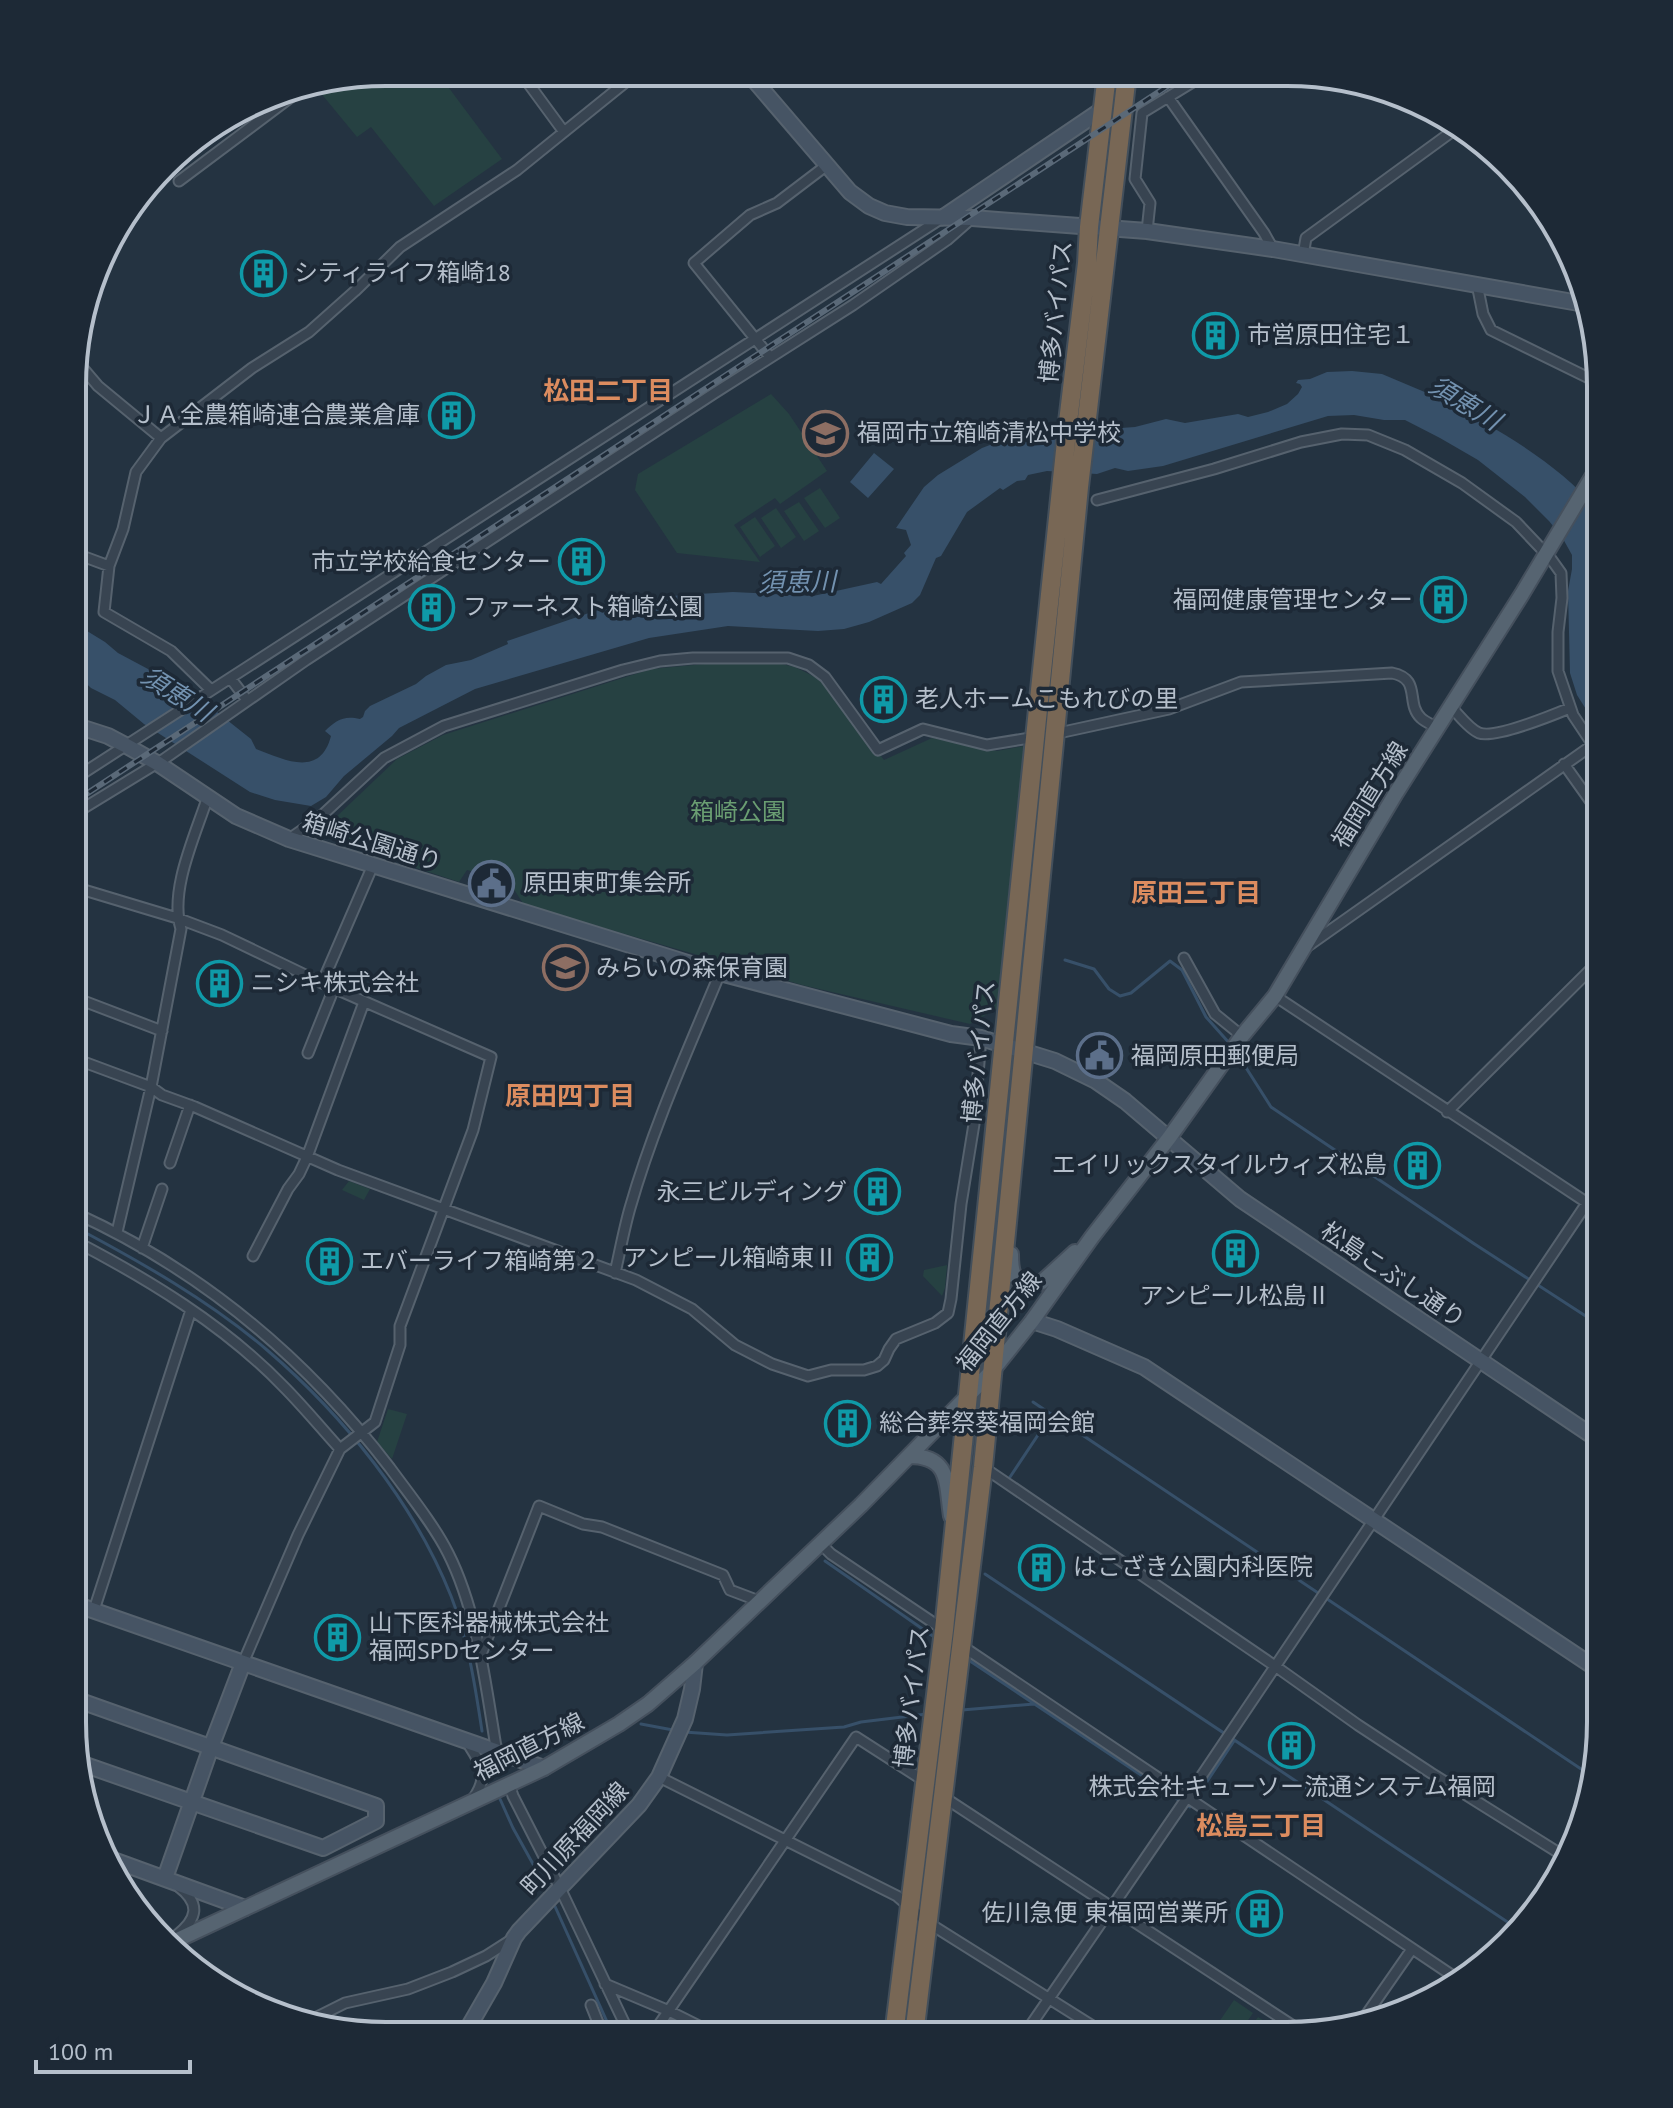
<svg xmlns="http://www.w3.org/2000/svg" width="1673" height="2108" viewBox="0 0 1673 2108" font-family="'PT Sans','Noto Sans JP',sans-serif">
  <rect width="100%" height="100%" fill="#243341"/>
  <!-- green -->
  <path fill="#264142" d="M386 72H437L502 159 434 206 371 127 357 137 315 86 319 83Z
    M771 394 789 414 827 471 780 504 775 498 734 525 760 562 677 553 635 490 638 474Z
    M820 488 840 518 825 528 804 498Z
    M799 502 819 531 804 541 784 511Z
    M776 508 796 537 781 548 761 518Z
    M755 517 775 546 760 557 740 527Z
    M704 664H782L795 667 825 682 884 760 932 738 997 751 1024 746 998 1008 970 1024 802 985 524 905 515 891 484 875 467 870 459 882 308 832 336 817 397 759 443 735 651 669Z
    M349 1181 370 1189 364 1200 342 1190Z
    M947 1265 945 1288 942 1296 923 1276 924 1270Z
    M388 1409 407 1414 392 1459 377 1442Z
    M1234 2000 1253 2013 1238 2035H1210Z
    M1258 2017 1278 2030 1274 2035H1245Z"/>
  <!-- water -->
  <path fill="#375069" d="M1352 371 1382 374 1427 393 1435 388 1443 392 1445 401C1501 431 1560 464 1601 514V733L1577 695 1570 673 1568 591 1572 569V555L1562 537 1549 521 1525 497 1478 460 1440 438 1405 420H1384L1354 415 1328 416 1163 466 1128 471 1115 468 1097 474 1047 471 1028 475 1025 480 1017 481 1003 490 1000 488 967 512 941 556 936 558 920 595 912 603 869 622 844 629 818 631 728 626 649 638 475 689 399 728 392 736 344 776 326 797 311 806 275 800 250 792 144 724 115 700 91 688 74 672V623L105 642 118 653 193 693 251 739 256 749C285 760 320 778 331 736L325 731C336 720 344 715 360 719L363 717 365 711 370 706 416 684 426 676 446 665 471 660 508 644 507 641 615 604 647 601 680 595 733 592 813 596 877 582 881 584 906 556 904 553 911 545 906 530 896 528 924 487 938 475 982 448 1003 440 1050 433 1135 427 1166 419 1185 423 1238 414 1248 417 1268 412 1287 404 1298 394 1302 387 1300 384 1296 383 1298 380 1310 379 1327 372Z
    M874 453 894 469 868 498 850 482Z"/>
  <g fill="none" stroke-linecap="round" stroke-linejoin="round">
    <!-- stream -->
    <path stroke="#375069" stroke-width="3" d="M1065 960 1094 969 1109 989 1120 996 1131 993 1170 961 1182 970 1206 1017 1231 1045
      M1236 1052 1271 1107 1473 1243 1601 1326
      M73 1226C139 1261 210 1301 267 1350 343 1415 414 1503 451 1596 468 1639 475 1685 482 1731
      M1033 1402 1593 1777
      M1010 1477 1052 1414
      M825 1561 937 1639
      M985 1574 1515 1927
      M967 1659 1180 1801
      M962 1710 1034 1704
      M641 1724 673 1730
      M684 1732 727 1735 844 1727 861 1722 927 1714
      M500 1799 513 1828 548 1891
      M1187 1805 1190 1807 1234 1741
      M553 1902 613 2035"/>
    <defs>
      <path id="street" d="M520 72 564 132
        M1168 97 1264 233 1273 249
        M179 181 307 85
        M1147 231 1150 203 1135 179 1142 113 1206 74
        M1303 255 1306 238 1461 125
        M1477 284 1483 314 1491 330 1601 384
        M770 357 694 263 750 215 777 203 827 165
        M75 359 98 386 161 438
        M1097 500 1214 469 1301 442 1342 434 1368 435 1405 450 1462 483 1516 522 1551 559 1561 573 1562 598 1558 632V671L1573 715 1601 757
        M74 553 109 566
        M231 679 247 700
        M211 690 171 651 104 612 109 566 123 529 136 472 161 438 252 368 309 332 355 291 400 247 517 170 637 73
        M1451 707C1459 715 1469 729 1479 733 1495 739 1553 715 1570 708
        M1054 734 1169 709 1241 682 1392 673C1422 679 1405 703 1421 718 1425 722 1433 725 1438 728
        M1564 764 1601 816
        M74 779 942 218
        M74 814 164 759 306 660 713 394 853 305 947 240 972 218
        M289 839 318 819 384 758 444 726 623 670 660 661 693 658H788L809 665 825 677 878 750 923 729 987 745 1036 737
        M74 887 177 918 222 935 322 983 491 1057 473 1130 400 1326V1345L375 1422 340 1449 298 1535 243 1663
        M74 927 82 891
        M1308 946 1601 739
        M1184 958 1215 1014 1242 1036
        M322 983 373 865
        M1275 996 1601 1212
        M73 997 162 1031
        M308 1053 334 988
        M73 1058 151 1087 162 1095 195 1107 338 1170 636 1280 692 1309 735 1345 772 1364 808 1376 831 1370H864L877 1366 884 1360 889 1349 896 1339 935 1323 948 1313 951 1299 961 1204 974 1124 981 1038
        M1447 1112 1601 959
        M170 1163 190 1105
        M73 1212C201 1270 305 1357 390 1468 409 1494 434 1525 448 1553 478 1612 486 1688 497 1753
        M117 1232 151 1087 181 929C169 891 195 836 207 799
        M73 1240C148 1279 224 1325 283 1386 303 1406 321 1428 340 1449
        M142 1248 162 1189
        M253 1256 288 1189 299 1174 307 1157 364 1002
        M615 1273C620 1251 624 1229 630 1208 653 1127 688 1050 720 973
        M983 1467 1275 1666 1358 1725 1431 1773 1567 1858
        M820 1543 831 1554 944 1630
        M94 1610 191 1310
        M962 1646 1459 1980
        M480 1657 539 1506 583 1524 602 1527 723 1575 730 1590 759 1601
        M467 1742C481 1764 490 1775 473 1799
        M659 1777 897 1896 927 1922 1107 2035
        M509 1784 513 1796 560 1888 630 2035
        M942 1796 1307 2035
        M177 1935C197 1919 201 1904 179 1887
        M605 1984 669 2011 717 2035
        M591 2005 603 2035
        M1364 2018 1412 1949
        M305 2023 345 2003 408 1989 452 1972 486 1956 511 1940
        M652 2035 856 1737 926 1782
        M1024 2035 1186 1799 1587 1203 1601 1190"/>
      <path id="secondary" d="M748 73 850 192 869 206 885 213 907 217 972 218 1147 231 1273 249 1590 305
        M942 218 1103 109
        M74 725 108 736 125 745 157 763 236 816 289 839 720 973 951 1034 981 1038 1055 1061 1096 1081 1125 1101 1240 1199 1600 1441
        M1032 1321 1057 1329 1144 1367 1600 1671
        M72 1603 544 1768
        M72 1698 376 1806V1821L323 1848 77 1762
        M105 1857 245 1908
        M165 1878 211 1747 243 1663
        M464 2035 494 1983 514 1938 519 1931 639 1805 659 1777 685 1719 692 1689 695 1663"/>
      <path id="primary" d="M1011 1254C1011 1271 1012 1281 1031 1285L1042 1282 1075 1252
        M909 1456C951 1456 946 1484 951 1516
        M173 1942 544 1768 619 1724 648 1704 695 1663 861 1505 993 1370 1032 1321 1092 1237 1169 1138 1242 1036 1275 996 1396 793 1522 594 1601 462"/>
      <path id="highway" d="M894 2035 944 1630 1035 738 1068 422 1087 263 1089 227 1107 74
        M914 2035 983 1467 1079 487 1127 74"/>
    </defs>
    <!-- street casing -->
    <use href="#street" stroke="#56626e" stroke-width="13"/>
    <!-- secondary casing -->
    <use href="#secondary" stroke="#56626e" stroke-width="18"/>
    <!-- primary casing -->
    <use href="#primary" stroke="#45505d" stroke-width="18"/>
    <!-- highway casing -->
    <use href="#highway" stroke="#434f5b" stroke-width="22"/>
    <!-- street -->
    <use href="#street" stroke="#384451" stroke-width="9"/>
    <!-- secondary -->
    <use href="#secondary" stroke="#465464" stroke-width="14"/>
    <!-- primary -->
    <use href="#primary" stroke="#566471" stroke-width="14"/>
    <!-- highway -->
    <use href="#highway" stroke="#786755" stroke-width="18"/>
    <defs>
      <path id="rail" d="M74 802 1186 74"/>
    </defs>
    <!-- rail casing -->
    <use href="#rail" stroke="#5a6978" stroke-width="6"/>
    <!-- rail -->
    <use href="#rail" stroke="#1d2936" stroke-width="3" stroke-dasharray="9" stroke-linecap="butt"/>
  </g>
  <!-- icons -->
  <defs>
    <symbol id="building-ring" viewBox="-11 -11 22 22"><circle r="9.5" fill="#1d2936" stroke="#0f9aa8" stroke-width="1.5"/><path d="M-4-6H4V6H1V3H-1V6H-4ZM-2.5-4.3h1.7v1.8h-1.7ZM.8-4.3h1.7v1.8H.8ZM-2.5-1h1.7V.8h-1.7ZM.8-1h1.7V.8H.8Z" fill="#0f9aa8"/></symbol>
    <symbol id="school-ring" viewBox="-11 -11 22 22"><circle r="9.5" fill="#1d2936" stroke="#8d6e63" stroke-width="1.5"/><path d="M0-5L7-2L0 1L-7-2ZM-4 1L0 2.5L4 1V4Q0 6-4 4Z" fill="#8d6e63"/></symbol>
    <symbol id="civic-ring" viewBox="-11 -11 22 22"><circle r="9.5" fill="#1d2936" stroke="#5c6f8a" stroke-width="1.5"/><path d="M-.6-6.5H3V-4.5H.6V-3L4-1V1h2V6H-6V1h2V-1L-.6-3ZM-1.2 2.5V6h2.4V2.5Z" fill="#5c6f8a"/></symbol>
  </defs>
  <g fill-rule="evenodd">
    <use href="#building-ring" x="238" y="248" width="51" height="51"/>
    <use href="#building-ring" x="1190" y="310" width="51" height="51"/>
    <use href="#building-ring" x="426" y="390" width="51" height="51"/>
    <use href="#school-ring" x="800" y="408" width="51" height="51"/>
    <use href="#building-ring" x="556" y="536" width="51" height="51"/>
    <use href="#building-ring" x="1418" y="574" width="51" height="51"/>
    <use href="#building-ring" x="406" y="582" width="51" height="51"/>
    <use href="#building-ring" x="858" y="674" width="51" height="51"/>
    <use href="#civic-ring" x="466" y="858" width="51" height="51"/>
    <use href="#school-ring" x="540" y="942" width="51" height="51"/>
    <use href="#building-ring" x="194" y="958" width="51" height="51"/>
    <use href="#civic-ring" x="1074" y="1030" width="51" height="51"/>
    <use href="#building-ring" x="1392" y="1140" width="51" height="51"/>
    <use href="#building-ring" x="852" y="1166" width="51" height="51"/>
    <use href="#building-ring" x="1210" y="1228" width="51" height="51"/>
    <use href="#building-ring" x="844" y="1232" width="51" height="51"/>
    <use href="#building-ring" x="304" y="1236" width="51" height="51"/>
    <use href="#building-ring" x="822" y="1398" width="51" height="51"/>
    <use href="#building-ring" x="1016" y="1542" width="51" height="51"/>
    <use href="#building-ring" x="312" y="1612" width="51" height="51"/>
    <use href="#building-ring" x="1266" y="1720" width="51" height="51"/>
    <use href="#building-ring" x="1234" y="1888" width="51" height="51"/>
  </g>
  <g text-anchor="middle" stroke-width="7" stroke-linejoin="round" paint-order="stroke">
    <!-- poi labels -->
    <g font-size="24" fill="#b5bfcb" stroke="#1d2936" text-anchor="start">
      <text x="294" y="281">シティライフ箱崎18</text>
      <text x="1247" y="343">市営原田住宅１</text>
      <text x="420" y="423" text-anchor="end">ＪＡ全農箱崎連合農業倉庫</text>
      <text x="857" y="441">福岡市立箱崎清松中学校</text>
      <text x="551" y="570" text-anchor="end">市立学校給食センター</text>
      <text x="1413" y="608" text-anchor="end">福岡健康管理センター</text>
      <text x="463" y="615">ファーネスト箱崎公園</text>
      <text x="915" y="707">老人ホームこもれびの里</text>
      <text x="523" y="891">原田東町集会所</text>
      <text x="596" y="976">みらいの森保育園</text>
      <text x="251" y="991">ニシキ株式会社</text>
      <text x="1131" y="1064">福岡原田郵便局</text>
      <text x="1387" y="1173" text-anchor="end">エイリックスタイルウィズ松島</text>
      <text x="847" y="1200" text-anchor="end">永三ビルディング</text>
      <text x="838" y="1266" text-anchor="end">アンピール箱崎東Ⅱ</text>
      <text x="360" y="1269">エバーライフ箱崎第２</text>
      <text x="1235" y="1304" text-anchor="middle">アンピール松島Ⅱ</text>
      <text x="879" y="1431">総合葬祭葵福岡会館</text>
      <text x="1073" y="1575">はこざき公園内科医院</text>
      <text x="369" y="1631">山下医科器械株式会社<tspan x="369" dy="28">福岡SPDセンター</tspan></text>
      <text x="1292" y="1795" text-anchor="middle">株式会社キューソー流通システム福岡</text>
      <text x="1228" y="1921" text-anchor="end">佐川急便 東福岡営業所</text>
    </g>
    <!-- street labels -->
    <g font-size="24" fill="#b5bfcb" stroke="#1d2936">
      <text transform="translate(1056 312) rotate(-84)" y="8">博多バイパス</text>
      <text transform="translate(1370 795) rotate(-58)" y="8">福岡直方線</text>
      <text transform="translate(372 842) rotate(17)" y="8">箱崎公園通り</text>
      <text transform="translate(979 1052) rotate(-84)" y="8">博多バイパス</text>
      <text transform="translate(1393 1275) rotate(34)" y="8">松島こぶし通り</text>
      <text transform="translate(999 1322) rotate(-51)" y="8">福岡直方線</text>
      <text transform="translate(912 1697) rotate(-83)" y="8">博多バイパス</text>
      <text transform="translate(529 1747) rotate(-27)" y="8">福岡直方線</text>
      <text transform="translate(575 1839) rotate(-47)" y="8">町川原福岡線</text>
    </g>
    <!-- park labels -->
    <g font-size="24" fill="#6a9e72" stroke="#1d2936">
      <text x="738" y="820">箱崎公園</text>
    </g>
    <!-- neighbourhood labels -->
    <g font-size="26" font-weight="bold" fill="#dc8c5f" stroke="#1d2936">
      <text x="608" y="400">松田二丁目</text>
      <text x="1196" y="902">原田三丁目</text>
      <text x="570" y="1105">原田四丁目</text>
      <text x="1261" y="1835">松島三丁目</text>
    </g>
    <!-- water labels -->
    <g font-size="26" font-style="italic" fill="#7392b0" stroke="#1d2936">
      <text transform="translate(1465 403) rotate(31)" y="9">須恵川</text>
      <text transform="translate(797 582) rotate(-1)" y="9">須恵川</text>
      <text transform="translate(177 694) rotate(32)" y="9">須恵川</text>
    </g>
  </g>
  <!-- crop -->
  <path d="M0 0H1673V2108H0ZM386 86H1287A300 300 0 0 1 1587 386V1722A300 300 0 0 1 1287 2022H386A300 300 0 0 1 86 1722V386A300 300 0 0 1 386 86Z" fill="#1d2936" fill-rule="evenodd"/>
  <path fill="none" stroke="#b5bfcb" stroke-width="4" d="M386 86H1287A300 300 0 0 1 1587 386V1722A300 300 0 0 1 1287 2022H386A300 300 0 0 1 86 1722V386A300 300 0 0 1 386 86Z"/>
  <!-- scale -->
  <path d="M36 2060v12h154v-12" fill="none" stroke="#b5bfcb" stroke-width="4"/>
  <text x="48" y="2060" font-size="24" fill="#b5bfcb" stroke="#1d2936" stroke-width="6" paint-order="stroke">100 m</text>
</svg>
